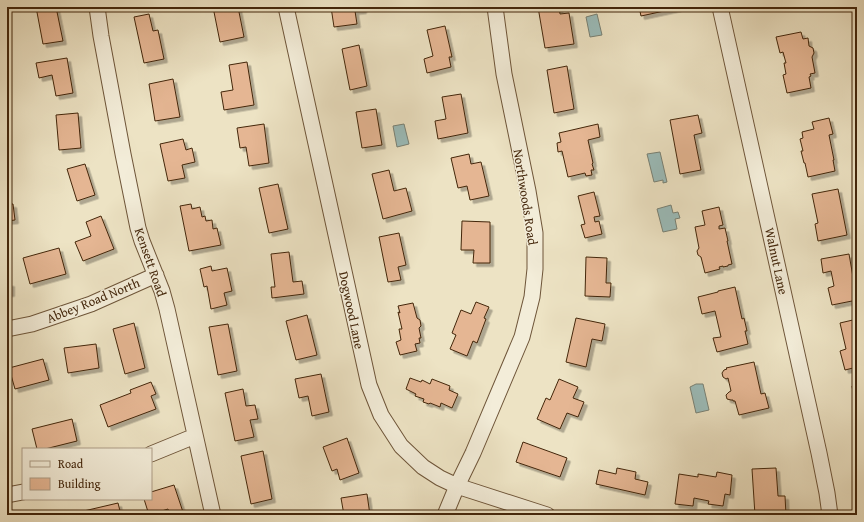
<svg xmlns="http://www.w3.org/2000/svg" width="864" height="522" viewBox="0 0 864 522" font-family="'Gentium Book Plus',serif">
  <defs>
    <filter id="shadow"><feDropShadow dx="3.5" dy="3.5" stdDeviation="0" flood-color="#0004"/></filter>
  </defs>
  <rect width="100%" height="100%" fill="#ede3c4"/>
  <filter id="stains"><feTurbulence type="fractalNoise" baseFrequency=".005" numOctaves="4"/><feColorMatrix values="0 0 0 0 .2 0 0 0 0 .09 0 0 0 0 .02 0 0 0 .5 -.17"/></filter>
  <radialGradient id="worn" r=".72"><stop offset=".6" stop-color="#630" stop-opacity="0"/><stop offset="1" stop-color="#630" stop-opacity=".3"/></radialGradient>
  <!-- water -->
  <path fill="#9bbdbb" stroke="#788175" d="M597 14 602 35 590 37 586 17Z
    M404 124 409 144 397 147 393 126Z
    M660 152 667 182 663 183V180L654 182 647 154Z
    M671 205 673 213 678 212 680 218 675 219 677 229 663 232 657 209Z
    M696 384H703L709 410 696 413 690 387Z"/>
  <!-- building -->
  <path fill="#e5b693" stroke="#43260b" filter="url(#shadow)" d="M36 7H56L63 41 43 44Z
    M213 7H238L244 37 220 42Z
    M331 7H363V10L355 11 357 24 334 27Z
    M538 7H559L560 14 569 13 574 44 545 48Z
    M639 7H678V8L641 16Z
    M149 14 153 31 158 30 164 59 144 63 134 17Z
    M445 26 452 57H449L451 67 427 73 424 59 433 56 427 30Z
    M801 32 803 39 808 38 809 46 813 48 814 53 812 57 815 73 810 74 811 76 809 77 811 88 787 93 783 75 786 74 784 63H786L783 52 780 53 776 37Z
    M359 45 367 86 350 90 342 49Z
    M67 58 73 93 56 96 52 75 39 78 36 63Z
    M247 62 254 105 224 110 221 92 233 90 229 65Z
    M567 66 574 109 554 113 547 70Z
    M173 79 180 117 155 121 149 84Z
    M461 94 468 133 438 139 435 121 446 119 442 97Z
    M376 109 382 145 362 148 356 112Z
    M78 113 81 148 59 150 56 115Z
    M698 115 702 133 694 135 701 170 680 174 670 120Z
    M829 118 833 134 829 135 834 160H833L835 171 808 177 805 163H804L801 151H803L800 139 803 138 802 132 814 129 812 122Z
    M264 124 269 163 249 166 246 147 240 148 237 128Z
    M598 124 600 137 588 140 593 163 592 164 594 170H591L592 175 586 176 585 173 568 177 562 151 558 152 557 143 561 142 559 133Z
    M183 139 186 150 192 148 195 162 182 165 185 178 168 181 160 144Z
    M469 154 471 164 481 162 489 196 470 200 467 186 458 188 451 158Z
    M85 164 95 195 77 201 67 169Z
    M389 170 394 191 406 188 412 211 383 219 372 174Z
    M278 184 288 229 269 233 259 188Z
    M838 189 847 235 818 241 815 224 818 223 812 194Z
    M594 192 600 216 594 217 595 222 599 221 602 234 585 238 581 225 585 224 578 196Z
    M7 204H13L15 220 7 221Z
    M191 204 192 209 200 207 202 217 205 216 206 221 212 220 213 229 217 228 221 245 189 251 180 206Z
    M719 207 723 225 719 226V229L725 228 728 241H727L732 264 728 265V266L723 267V266L719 267 720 269 705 273 701 257 698 255 697 251 699 248 695 227 705 225 702 211Z
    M101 216 114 249 83 261 75 242 91 236 86 222Z
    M462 221 490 222V263H473L474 250H461Z
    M399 233 406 265 398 267 401 280 388 282 379 237Z
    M59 248 66 274 30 284 23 258Z
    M289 252 293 282 302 281 304 294 272 298 271 287H275L271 254Z
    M849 254 857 300 832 305 828 288 834 286 831 271 823 273 821 259Z
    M586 257 607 258 606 283H611L610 297 585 296Z
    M211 266 212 271 227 268 232 291 224 293 227 305 211 309 207 286 204 287 200 269Z
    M7 283H11V293H7Z
    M735 287 742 319 744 318 747 331H745L748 344 717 352 713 338 721 337 715 311 702 314 698 297 718 292V291Z
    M476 302 489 307 484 318 486 319 477 343 473 341 467 356 450 349 456 335 452 333 461 310 471 314Z
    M413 303 417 318 420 320 421 326 419 328 421 338H419L420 343 415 344 417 351 400 355 396 342 401 340 399 329H402L398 312 400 313 398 306Z
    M307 315 317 355 296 360 286 321Z
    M576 318 605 324 602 341 592 339 586 367 566 362Z
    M857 319V367L845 370 840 351 846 349 840 323Z
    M134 323 145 368 125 374 113 329Z
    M228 324 237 371 218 375 209 327Z
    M96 344 99 368 68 373 64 348Z
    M43 359 49 380 15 389 9 368Z
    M754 362 761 394 765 393 769 408 739 415 735 401H733V400H731L727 399 726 395 729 392 731 391 728 378 726 379 723 377 722 373 724 370 727 369 726 368Z
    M321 374 329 412 312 416 308 396 299 398 295 379Z
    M410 378 421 382 422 380 430 384 432 379 450 386 449 390 458 394 452 408 441 403 440 407 430 403 429 404 423 402 424 399 415 396 416 394 406 389Z
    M559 379 578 387 573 398 584 402 578 417 567 413 560 429 537 419 546 398 550 400Z
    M151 382 156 394 151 396 156 409 108 427 100 405 131 393 130 390Z
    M857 385V417L852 386Z
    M243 389 246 406 255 405 258 419 250 420 254 437 235 441 225 393Z
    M72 419 77 441 45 449H37L32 429Z
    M347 438 359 473 340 480 337 469 332 471 323 447Z
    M523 442 567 458 560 477 516 462Z
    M263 451 272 499 251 504 241 456Z
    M617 468 636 472 635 479 648 482 645 495 596 484 599 470 616 474Z
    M776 468 778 496H785L786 515H755L752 469Z
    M717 472 732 475 730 495 725 494 723 506 708 504 709 501 694 498 693 506 675 504 679 474 698 477V474L716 477Z
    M174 485 184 515H170L168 509 149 515 144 499H151V492Z
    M367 494 370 515H344L341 498Z
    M118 503 121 515H72L71 514Z"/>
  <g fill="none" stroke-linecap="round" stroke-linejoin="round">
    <defs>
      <path id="street" d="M97 7 101 36 123 154 138 228 142 241 162 291 167 309 213 515
        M286 7 369 385 381 415 401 446 423 467 440 478 457 486 547 515
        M720 7 819 453 827 493 830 515
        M7 329 32 324 91 304 156 275
        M151 454 195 436
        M7 495 23 492
        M445 515 457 486 473 453 522 337 532 297 535 269V233L528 191 504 74 495 7"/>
    </defs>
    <!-- street casing -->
    <use href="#street" stroke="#6e5539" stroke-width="17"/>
    <!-- street -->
    <use href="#street" stroke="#f3edd9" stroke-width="15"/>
  </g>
  <g text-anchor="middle" stroke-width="3" stroke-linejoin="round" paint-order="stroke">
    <!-- street labels -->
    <g font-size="13" fill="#43260b" stroke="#f3edd9">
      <text transform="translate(526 197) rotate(81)" y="5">Northwoods Road</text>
      <text transform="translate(777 261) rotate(78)" y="5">Walnut Lane</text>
      <text transform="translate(151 262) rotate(71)" y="5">Kensett Road</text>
      <text transform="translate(93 300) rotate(-22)" y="5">Abbey Road North</text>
      <text transform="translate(352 310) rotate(78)" y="5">Dogwood Lane</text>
    </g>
  </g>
  <!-- margin -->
  <rect width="864" height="522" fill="none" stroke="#ede3c4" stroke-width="24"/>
  <rect x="8" y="8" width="848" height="506" fill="none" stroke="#43260b" stroke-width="2"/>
  <rect x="12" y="12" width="840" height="498" fill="none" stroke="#43260b"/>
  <!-- legend -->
  <rect x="22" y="448" width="130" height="52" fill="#f3edd9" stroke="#ad9d87"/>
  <rect x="30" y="461" width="20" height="6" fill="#f3edd9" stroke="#ad9d87"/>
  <text x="58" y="468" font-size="12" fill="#43260b">Road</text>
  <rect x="30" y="478" width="20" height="12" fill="#e5b693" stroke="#ad9d87"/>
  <text x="58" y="488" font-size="12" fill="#43260b">Building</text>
  <rect width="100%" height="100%" filter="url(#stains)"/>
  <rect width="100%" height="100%" fill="url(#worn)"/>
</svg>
